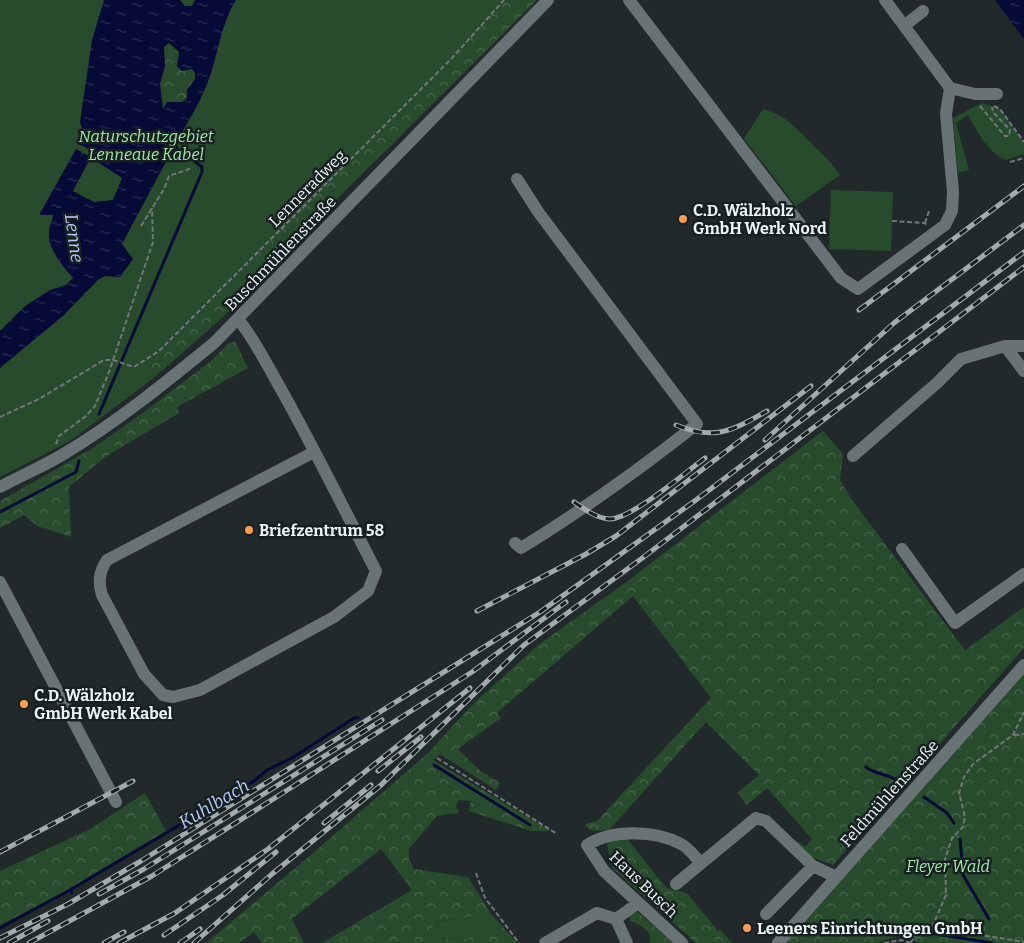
<svg xmlns="http://www.w3.org/2000/svg" width="1024" height="943" viewBox="0 0 1024 943" font-family="Bitter,serif">
  <defs>
    <pattern id="forest-crowns" width="20" height="18" patternUnits="userSpaceOnUse" patternTransform="scale(1.25)"><rect width="20" height="18" fill="#294b2d"/><path d="M2 6a3 3 0 1 1 6 0M12 15a3 3 0 1 1 6 0" fill="none" stroke="#48664c"/></pattern>
    <pattern id="water-ripples" width="26" height="14" patternUnits="userSpaceOnUse" patternTransform="scale(1.25)"><rect width="26" height="14" fill="#050a36"/><path d="M2 4q2-2 4 0t4 0M15 11q2-2 4 0t4 0" fill="none" stroke="#2a2e54"/></pattern>
  </defs>
  <rect width="100%" height="100%" fill="#21292b"/>
  <!-- green -->
  <path fill="#294b2d" d="M0 0H504L452 58 223 288 159 351 139 364 151 380 70 441 0 477Z
    M982 103 1000 109 1024 142V154L1006 160C988 153 977 131 968 115L956 123 969 170 958 173 953 118Z
    M763 109C786 115 797 129 813 145 823 155 832 163 840 175L796 206 744 139Z
    M831 190 893 192 891 251 829 249Z
    M491 914 503 927 473 937 436 940 430 929 441 921Z"/>
  <!-- forest -->
  <path fill="url(#forest-crowns)" d="M504 0H537L320 216C270 277 211 329 151 380L139 364 159 351 223 288 452 58Z
    M169 43 173 45 195 73V79L187 90 188 98C180 104 173 102 163 109L160 84 165 66 164 47Z
    M235 341 248 368 177 407 179 413 105 457 69 487 71 537 37 526 24 515 0 528V501L93 448 144 412 211 361 228 344Z
    M823 431 843 454 840 480 852 500 965 650 1024 607V648L833 865 809 856 793 844 797 841 805 847 812 839 767 788 747 805 737 793 759 775 706 722 609 830C599 830 590 834 585 824L597 821 711 698 633 596 497 713 501 718 458 749 478 769 500 783 496 790 440 754 433 760 551 831H531L469 811 471 801 459 800 455 808 459 809 458 813 437 816 409 849V860L414 869 468 877 491 914 440 921 430 929 436 940 473 937 503 927 517 943H322L412 890 381 849 292 919 304 943H262L254 932 239 943H206L313 853 428 753 474 703 538 645 625 583Z
    M1024 665V943H918L905 933 877 943H778Z
    M145 793 166 831 57 896 0 925V871L90 829Z
    M626 837 659 879 667 888 687 893 718 931 720 929 732 943H696L612 868 606 840Z
    M632 912H638L673 943H650C652 930 641 925 630 921L629 915Z"/>
  <!-- water -->
  <path fill="url(#water-ripples)" fill-rule="evenodd" d="M104 0H180L185 6H192L195 0H236C222 22 219 48 211 73 203 98 190 119 176 142L179 150 168 158 122 244 133 259 120 277 105 276 98 280 64 315 0 368V331L25 306 50 290 66 285 73 278C63 266 47 249 49 231 49 225 53 220 53 215H39L76 149 82 152 80 158 83 153 91 157 73 191 94 202 113 200 122 178 93 159 96 152 78 144 83 132 80 122 92 40ZM169 43 179 52 177 66 182 71 192 69 195 73V79L187 90V98L182 102H167L163 109 160 84 165 66 164 47Z
    M995 0H1024V39Z"/>
  <g fill="none" stroke-linecap="round" stroke-linejoin="round">
    <!-- stream -->
    <path stroke="#050a36" stroke-width="3" d="M99 414 202 172V167L176 148
      M0 512 76 472 79 461
      M434 765 530 825
      M866 767C871 773 888 774 898 781
      M924 797 947 813 954 823
      M960 839 963 875 989 919
      M70 890 254 781 267 770 292 758 354 718H358
      M0 928 70 890 72 893
      M930 933 992 943"/>
    <!-- path -->
    <path stroke="#707779" stroke-width="2" stroke-dasharray="5 2.5" stroke-linecap="butt" d="M980 106 1005 136H1009L1010 130 993 112 992 107
      M994 106 1000 109 1024 142
      M1010 162 1024 158
      M892 221 925 223 926 225
      M925 223 929 211
      M141 226 164 189 169 176 192 168
      M0 417 39 399 104 360H113L134 367 159 351 452 58 504 0
      M56 444 59 436 86 416 95 406 109 372 153 242 152 208
      M1014 735 1024 734
      M437 758 557 834
      M476 873 485 898 519 943
      M767 925 773 933
      M932 927 946 895 945 859 952 838 963 827 965 817 959 793 964 777 973 764 1013 735 1024 712
      M884 943 902 940 910 943
      M910 943 920 930 932 927 1024 942"/>
    <!-- minor -->
    <path stroke="#697375" stroke-width="12" d="M629 0 841 278 858 289 945 225 952 211 953 192 946 114 950 88
      M885 0 950 88
      M904 26 923 11
      M950 88 975 94H997
      M238 319C256 341 268 367 282 391 315 450 345 511 376 571L368 591 334 617 200 690 173 697 163 695 144 674 102 595C98 582 99 572 107 560L314 452
      M1005 346H1024
      M853 456 937 383 961 359 1005 346 1024 371
      M0 487C20 476 42 467 62 455 116 423 165 383 214 343L548 0
      M515 543 521 548C583 510 640 469 697 424L539 213 517 179
      M902 549 955 623 1024 574
      M0 582 116 802
      M676 884 756 818 766 821 813 866
      M766 914 813 866 836 877
      M616 919 638 903
      M545 943 597 913 616 919 627 943
      M682 943 604 871 587 845C612 829 655 830 681 844 689 848 695 857 701 863
      M778 943 1024 665"/>
    <defs>
      <path id="rail" d="M859 310 1024 186
        M676 425C715 441 732 431 767 411
        M765 440 894 323 1024 225
        M574 502C584 509 596 518 609 519 630 520 686 472 705 458
        M477 611 586 554 616 536 811 386
        M378 771 421 737
        M324 823 371 785
        M0 852 133 781
        M99 894 144 869 382 720
        M164 935 223 895 276 852
        M0 938 68 904 141 861 540 612 696 500 1024 252
        M9 943 48 921
        M29 943 152 876 289 789 472 672 566 602
        M104 943 124 932
        M119 943 175 913 268 849 470 688
        M180 943 200 929
        M194 943 272 874 380 786 524 645 645 556 1024 267"/>
    </defs>
    <!-- rail casing -->
    <use href="#rail" stroke="#a3aaab" stroke-width="5"/>
    <!-- rail -->
    <use href="#rail" stroke="#172021" stroke-width="3" stroke-dasharray="9" stroke-linecap="butt"/>
  </g>
  <!-- markers -->
  <g fill="#fd9d55" stroke="#172021" stroke-width="2">
    <circle cx="683" cy="219" r="5"/>
    <circle cx="249" cy="530" r="5"/>
    <circle cx="24" cy="704" r="5"/>
    <circle cx="747" cy="928" r="5"/>
  </g>
  <g text-anchor="middle" stroke-width="5" stroke-linejoin="round" paint-order="stroke">
    <!-- park labels -->
    <g font-size="16" font-style="italic" fill="#a1e9a8" stroke="#172021">
      <text x="146" y="142">Naturschutzgebiet<tspan x="146" dy="18">Lenneaue Kabel</tspan></text>
      <text x="948" y="872">Fleyer Wald</text>
    </g>
    <!-- street labels -->
    <g font-size="16" fill="#eef4f5" stroke="#172021">
      <text transform="translate(307 188) rotate(-45)" y="6">Lenneradweg</text>
      <text transform="translate(280 253) rotate(-46)" y="6">Buschmühlenstraße</text>
      <text transform="translate(889 793) rotate(-48)" y="6">Feldmühlenstraße</text>
      <text transform="translate(644 884) rotate(44)" y="6">Haus Busch</text>
    </g>
    <!-- poi labels -->
    <g font-size="16" font-weight="bold" fill="#eef4f5" stroke="#172021" text-anchor="start">
      <text x="693" y="216">C.D. Wälzholz<tspan x="693" dy="18">GmbH Werk Nord</tspan></text>
      <text x="259" y="536">Briefzentrum 58</text>
      <text x="34" y="701">C.D. Wälzholz<tspan x="34" dy="18">GmbH Werk Kabel</tspan></text>
      <text x="757" y="934">Leeners Einrichtungen GmbH</text>
    </g>
    <!-- water labels -->
    <g font-size="18" font-style="italic" fill="#b7c9f8" stroke="#172021">
      <text transform="translate(74 238) rotate(82)" y="6">Lenne</text>
      <text transform="translate(214 804) rotate(-31)" y="6">Kuhlbach</text>
    </g>
  </g>
</svg>
